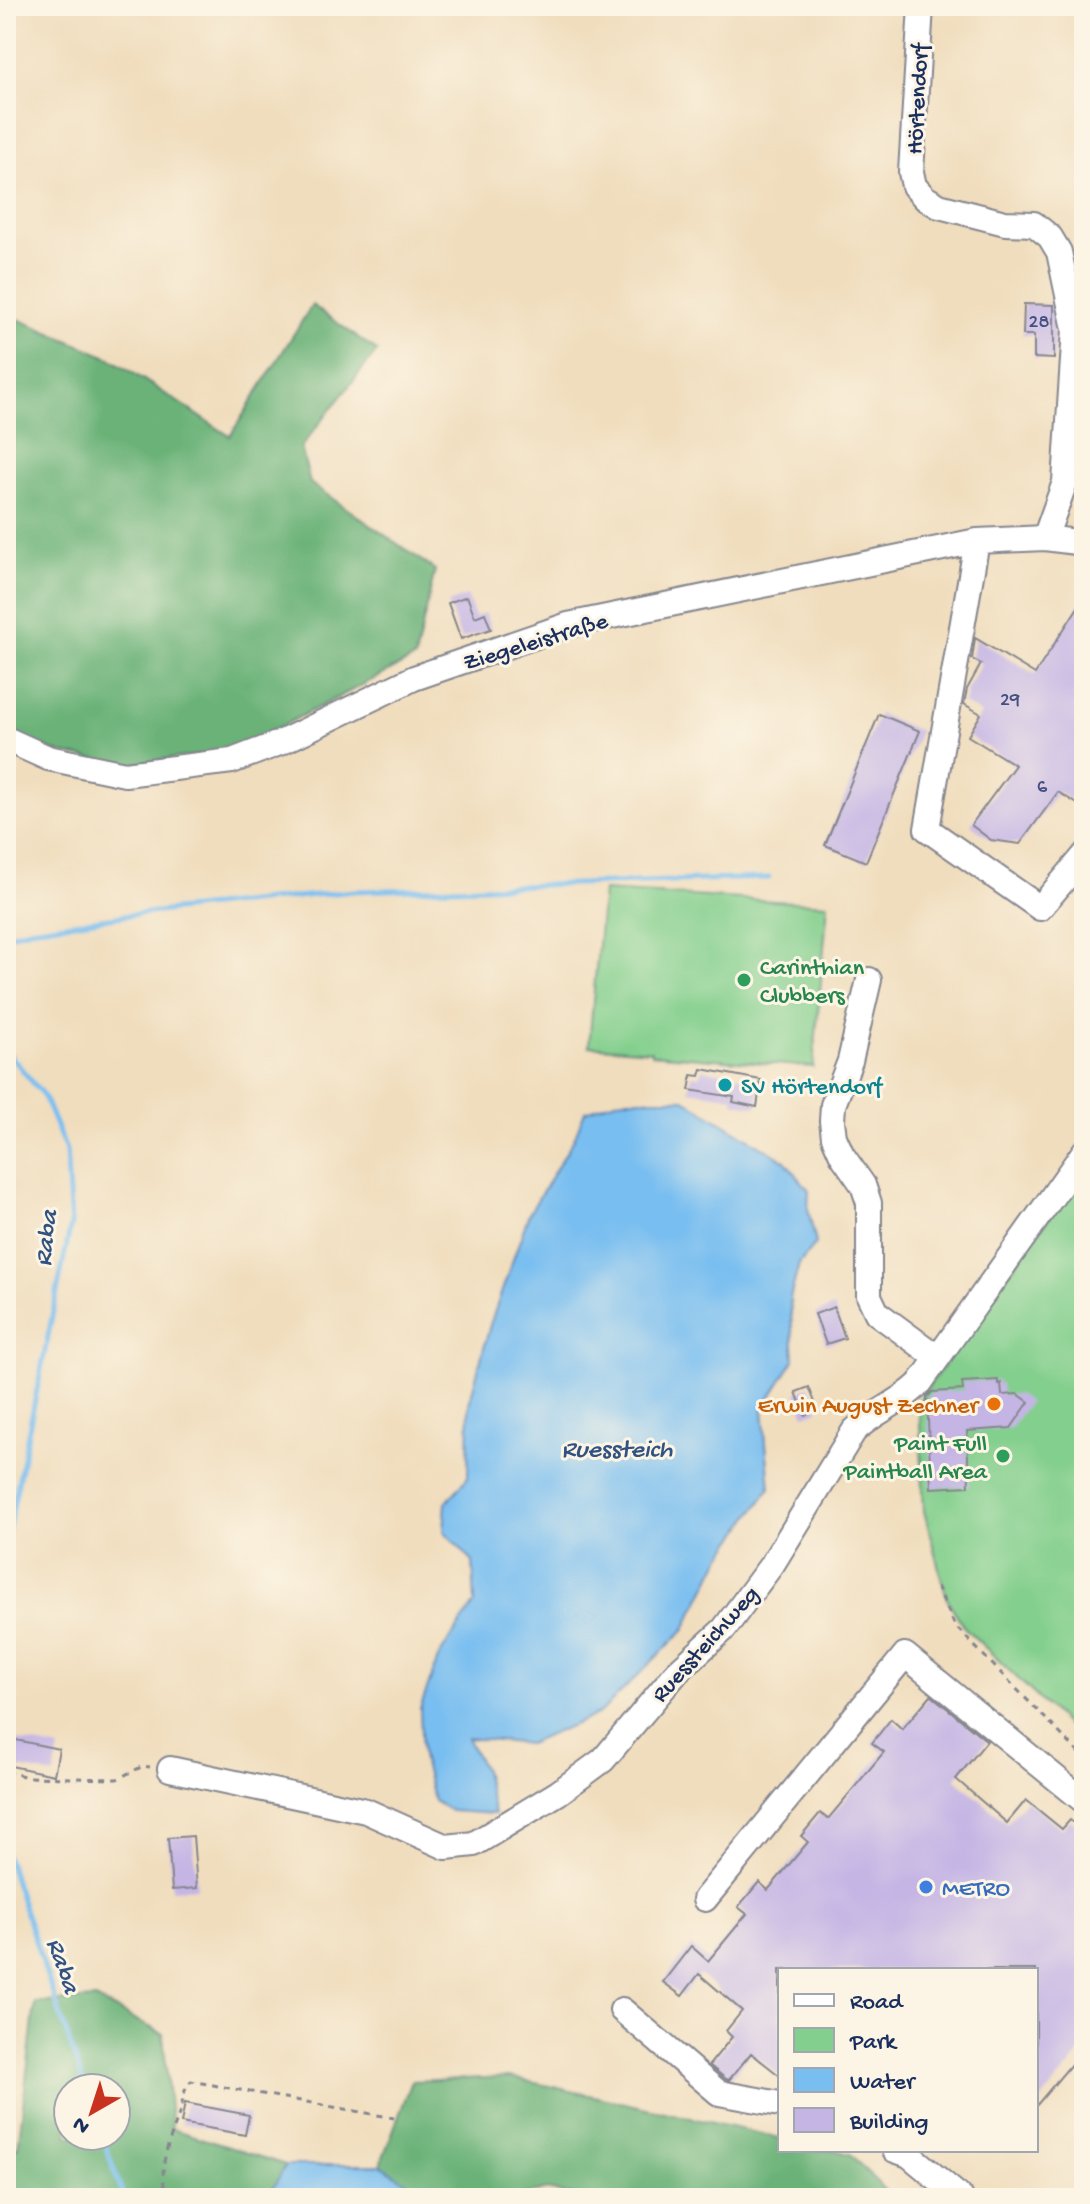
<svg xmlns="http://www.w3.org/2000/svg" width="1090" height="2204" viewBox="0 0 1090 2204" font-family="'Gochi Hand',sans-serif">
  <rect width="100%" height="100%" fill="#fcf5e5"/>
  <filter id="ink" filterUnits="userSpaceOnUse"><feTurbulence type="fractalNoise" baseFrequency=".0125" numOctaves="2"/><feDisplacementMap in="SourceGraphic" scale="16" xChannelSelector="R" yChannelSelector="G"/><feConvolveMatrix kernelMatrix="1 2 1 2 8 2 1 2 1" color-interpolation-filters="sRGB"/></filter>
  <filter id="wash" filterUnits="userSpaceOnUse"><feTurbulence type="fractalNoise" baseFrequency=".006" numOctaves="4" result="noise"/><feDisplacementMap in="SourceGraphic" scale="32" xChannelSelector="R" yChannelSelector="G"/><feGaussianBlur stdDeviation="1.8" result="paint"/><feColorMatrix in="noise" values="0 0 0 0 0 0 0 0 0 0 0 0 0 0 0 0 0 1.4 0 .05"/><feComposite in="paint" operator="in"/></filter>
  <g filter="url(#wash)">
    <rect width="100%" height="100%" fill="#f0ddbd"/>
    <!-- green -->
    <path fill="#83cf8d" stroke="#4f7f76" stroke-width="2" d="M603 891 828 904 813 1067 651 1054V1051L589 1046Z
      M1084 1168V1742L964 1627 947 1599 924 1511 919 1400Z"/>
    <!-- forest -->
    <path fill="#6ab278" stroke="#42706b" stroke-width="2" fill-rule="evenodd" d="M312 305 377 351 301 447 310 483 435 570 415 658 233 751 124 765 60 753 6 732V314L110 358 230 436Z
      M95 1999 163 2034 172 2129 286 2165 267 2198H77L57 2191 50 2198H6V2143L18 2148 35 2003ZM68 2088H116V2136H68Z
      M509 2077 780 2138V2150H834L850 2154 892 2198H589L545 2190 509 2198 429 2196 380 2165 412 2081Z"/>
    <!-- water -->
    <path fill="#78bef0" stroke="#4a76a7" stroke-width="2" d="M622 1099H684L785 1161 809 1190 808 1209 816 1243 799 1264 790 1298 794 1360 763 1409 770 1488 720 1559 685 1629 599 1714 528 1744 467 1738 484 1770 494 1814 451 1811 434 1801 422 1756 420 1709 439 1656 475 1603 473 1562 444 1531 446 1503 468 1477 469 1404 490 1325 529 1214 574 1139 585 1111Z
      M286 2165H380L429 2196 443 2198H267Z"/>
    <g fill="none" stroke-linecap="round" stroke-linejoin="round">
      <!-- stream -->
      <path stroke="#78bef0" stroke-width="5" d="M6 936 29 929 138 914 353 891 769 878
        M6 1050 43 1095 66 1150 71 1224 6 1541
        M6 1855 85 2088
        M102 2136 124 2198"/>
    </g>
    <g id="blocks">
      <!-- building -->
      <path fill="#c5b5e5" d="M1024 304 1054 305V359L1034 358V335H1023Z
        M467 596 475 617 485 613 491 629 461 639 448 603Z
        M1084 598V681L1073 697 1084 704V808L1058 792 1020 844 991 840 971 825 1015 765 968 736 981 714 964 704 967 689 981 664 972 659 975 638 1035 674Z
        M879 714 920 731 866 862 825 845Z
        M702 1069 761 1080 757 1107 733 1102 734 1097 689 1090 692 1075 700 1076Z
        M834 1307 845 1338 826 1344 815 1314Z
        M998 1380V1384L1001 1383 1002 1395 1018 1394 1029 1402 1011 1428 967 1431 969 1486 931 1488 927 1397 932 1392 963 1390 962 1382Z
        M809 1387 818 1410 805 1415 796 1392Z
        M931 1695 987 1741 956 1779 1007 1823 1026 1800 1062 1829 1070 1820 1084 1831V2049L1036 2106V1970H780V2076L751 2053 729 2080 726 2079 709 2065 732 2037 726 2031 742 2011 699 1974 682 1996 663 1982 691 1946 708 1961 747 1914 738 1907 759 1882 768 1890 808 1842 801 1836 820 1813 828 1819 884 1752 872 1743 891 1719 902 1729Z
        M6 1738 59 1749 54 1775 6 1765Z
        M193 1836 197 1888 172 1890 168 1838Z
        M185 2103 249 2115 245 2135 181 2123Z"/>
    </g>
  </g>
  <g filter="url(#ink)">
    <use href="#blocks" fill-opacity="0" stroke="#86868e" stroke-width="2"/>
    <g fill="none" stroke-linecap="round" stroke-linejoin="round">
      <defs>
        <path id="minor" d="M921 6 911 172 914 186 925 198 939 206 1005 223 1034 224 1050 237 1059 252 1075 329
          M1045 538 1065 482 1075 329 1084 321
          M977 541 927 829 1040 908 1084 856
          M6 739 48 758 125 774 232 761 282 742 414 678 568 625 977 541 1045 538 1084 543
          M869 980 850 1061 833 1105 832 1121 834 1137 842 1155 863 1185 869 1203V1296L877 1313 938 1358
          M170 1769 366 1811 446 1847 474 1844 558 1793 603 1760 677 1672 724 1629 773 1563 854 1431C874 1411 901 1403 920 1383L1084 1152
          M705 1899 905 1655 1084 1801
          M622 2010 719 2093 780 2104
          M895 2150 909 2155 961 2198"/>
      </defs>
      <!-- minor casing -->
      <use href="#minor" stroke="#86868e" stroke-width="28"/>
      <!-- path -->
      <path stroke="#86868e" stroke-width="3" stroke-dasharray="6 6" stroke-linecap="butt" d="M937 1586 955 1626 1084 1758
        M6 1771 27 1777 117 1779 143 1766 150 1767
        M168 2198C155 2168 171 2139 180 2111 184 2099 182 2091 191 2081L394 2118
        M1077 2198 1084 2189"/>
      <!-- minor -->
      <use href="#minor" stroke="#fff" stroke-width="24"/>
    </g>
  </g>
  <!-- markers -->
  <g fill="#2e9e5b" stroke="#fcf5e5" stroke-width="3">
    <circle cx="744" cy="980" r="8"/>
    <circle cx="1003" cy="1456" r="8"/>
  </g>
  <circle fill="#0f9aa8" stroke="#fcf5e5" stroke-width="3" cx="725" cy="1085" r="8"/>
  <circle fill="#e8710a" stroke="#fcf5e5" stroke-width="3" cx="994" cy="1404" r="8"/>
  <circle fill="#3f7fe0" stroke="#fcf5e5" stroke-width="3" cx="926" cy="1887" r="8"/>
  <g text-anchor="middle" stroke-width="6" stroke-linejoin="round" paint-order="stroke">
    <!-- number labels -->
    <g font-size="20" fill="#465080">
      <text x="1039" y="327">28</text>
      <text x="1010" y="705">29</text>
      <text x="1042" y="792">6</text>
    </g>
    <!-- street labels -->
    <g font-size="24" fill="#1b2f5e" stroke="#fcf5e5">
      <text transform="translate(916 99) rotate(-87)" y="8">Hörtendorf</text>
      <text transform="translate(535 640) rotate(-17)" y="8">Ziegeleistraße</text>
      <text transform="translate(704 1643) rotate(-48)" y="8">Ruessteichweg</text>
    </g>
    <!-- leisure labels -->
    <g font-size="24" fill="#27864d" stroke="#fcf5e5" text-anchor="start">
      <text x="760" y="974">Carinthian<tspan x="760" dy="28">Clubbers</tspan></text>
      <text x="987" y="1450" text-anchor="end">Paint Full<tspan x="987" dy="28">Paintball Area</tspan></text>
    </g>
    <!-- culture labels -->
    <g font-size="24" fill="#0d838f" stroke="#fcf5e5" text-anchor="start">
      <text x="741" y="1093">SV Hörtendorf</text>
    </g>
    <!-- food labels -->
    <g font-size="24" fill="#c56008" stroke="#fcf5e5" text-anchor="end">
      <text x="978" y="1412">Erwin August Zechner</text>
    </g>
    <!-- shop labels -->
    <g font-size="24" fill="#366cbe" stroke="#fcf5e5" text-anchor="start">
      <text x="942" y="1895">METRO</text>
    </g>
    <!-- water labels -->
    <g font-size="26" font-style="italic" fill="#325382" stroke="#fcf5e5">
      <text transform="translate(44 1238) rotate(-83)" y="9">Raba</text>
      <text x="617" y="1456">Ruessteich</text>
      <text transform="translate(65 1965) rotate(71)" y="9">Raba</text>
    </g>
  </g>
  <!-- margin -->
  <rect width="1090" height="2204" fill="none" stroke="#fcf5e5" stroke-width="32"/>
  <!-- legend -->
  <rect x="778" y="1968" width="260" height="184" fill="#fcf5e5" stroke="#a2a6af" stroke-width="2"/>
  <rect x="794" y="1994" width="40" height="12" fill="#ffffff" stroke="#a2a6af" stroke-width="2"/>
  <text x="850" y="2008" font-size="24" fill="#1b2f5e">Road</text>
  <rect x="794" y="2028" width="40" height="24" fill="#83cf8d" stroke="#a2a6af" stroke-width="2"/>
  <text x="850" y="2048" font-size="24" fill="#1b2f5e">Park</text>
  <rect x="794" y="2068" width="40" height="24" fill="#78bef0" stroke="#a2a6af" stroke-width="2"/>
  <text x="850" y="2088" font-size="24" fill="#1b2f5e">Water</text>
  <rect x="794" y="2108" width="40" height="24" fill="#c5b5e5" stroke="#a2a6af" stroke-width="2"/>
  <text x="850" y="2128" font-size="24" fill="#1b2f5e">Building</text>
  <!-- north arrow -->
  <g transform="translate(92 2112) rotate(219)"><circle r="38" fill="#fcf5e5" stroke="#a2a6af" stroke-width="2"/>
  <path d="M0-6L14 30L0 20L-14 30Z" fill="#c8321e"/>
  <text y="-12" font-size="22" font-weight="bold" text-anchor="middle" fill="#1b2f5e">N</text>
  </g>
</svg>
